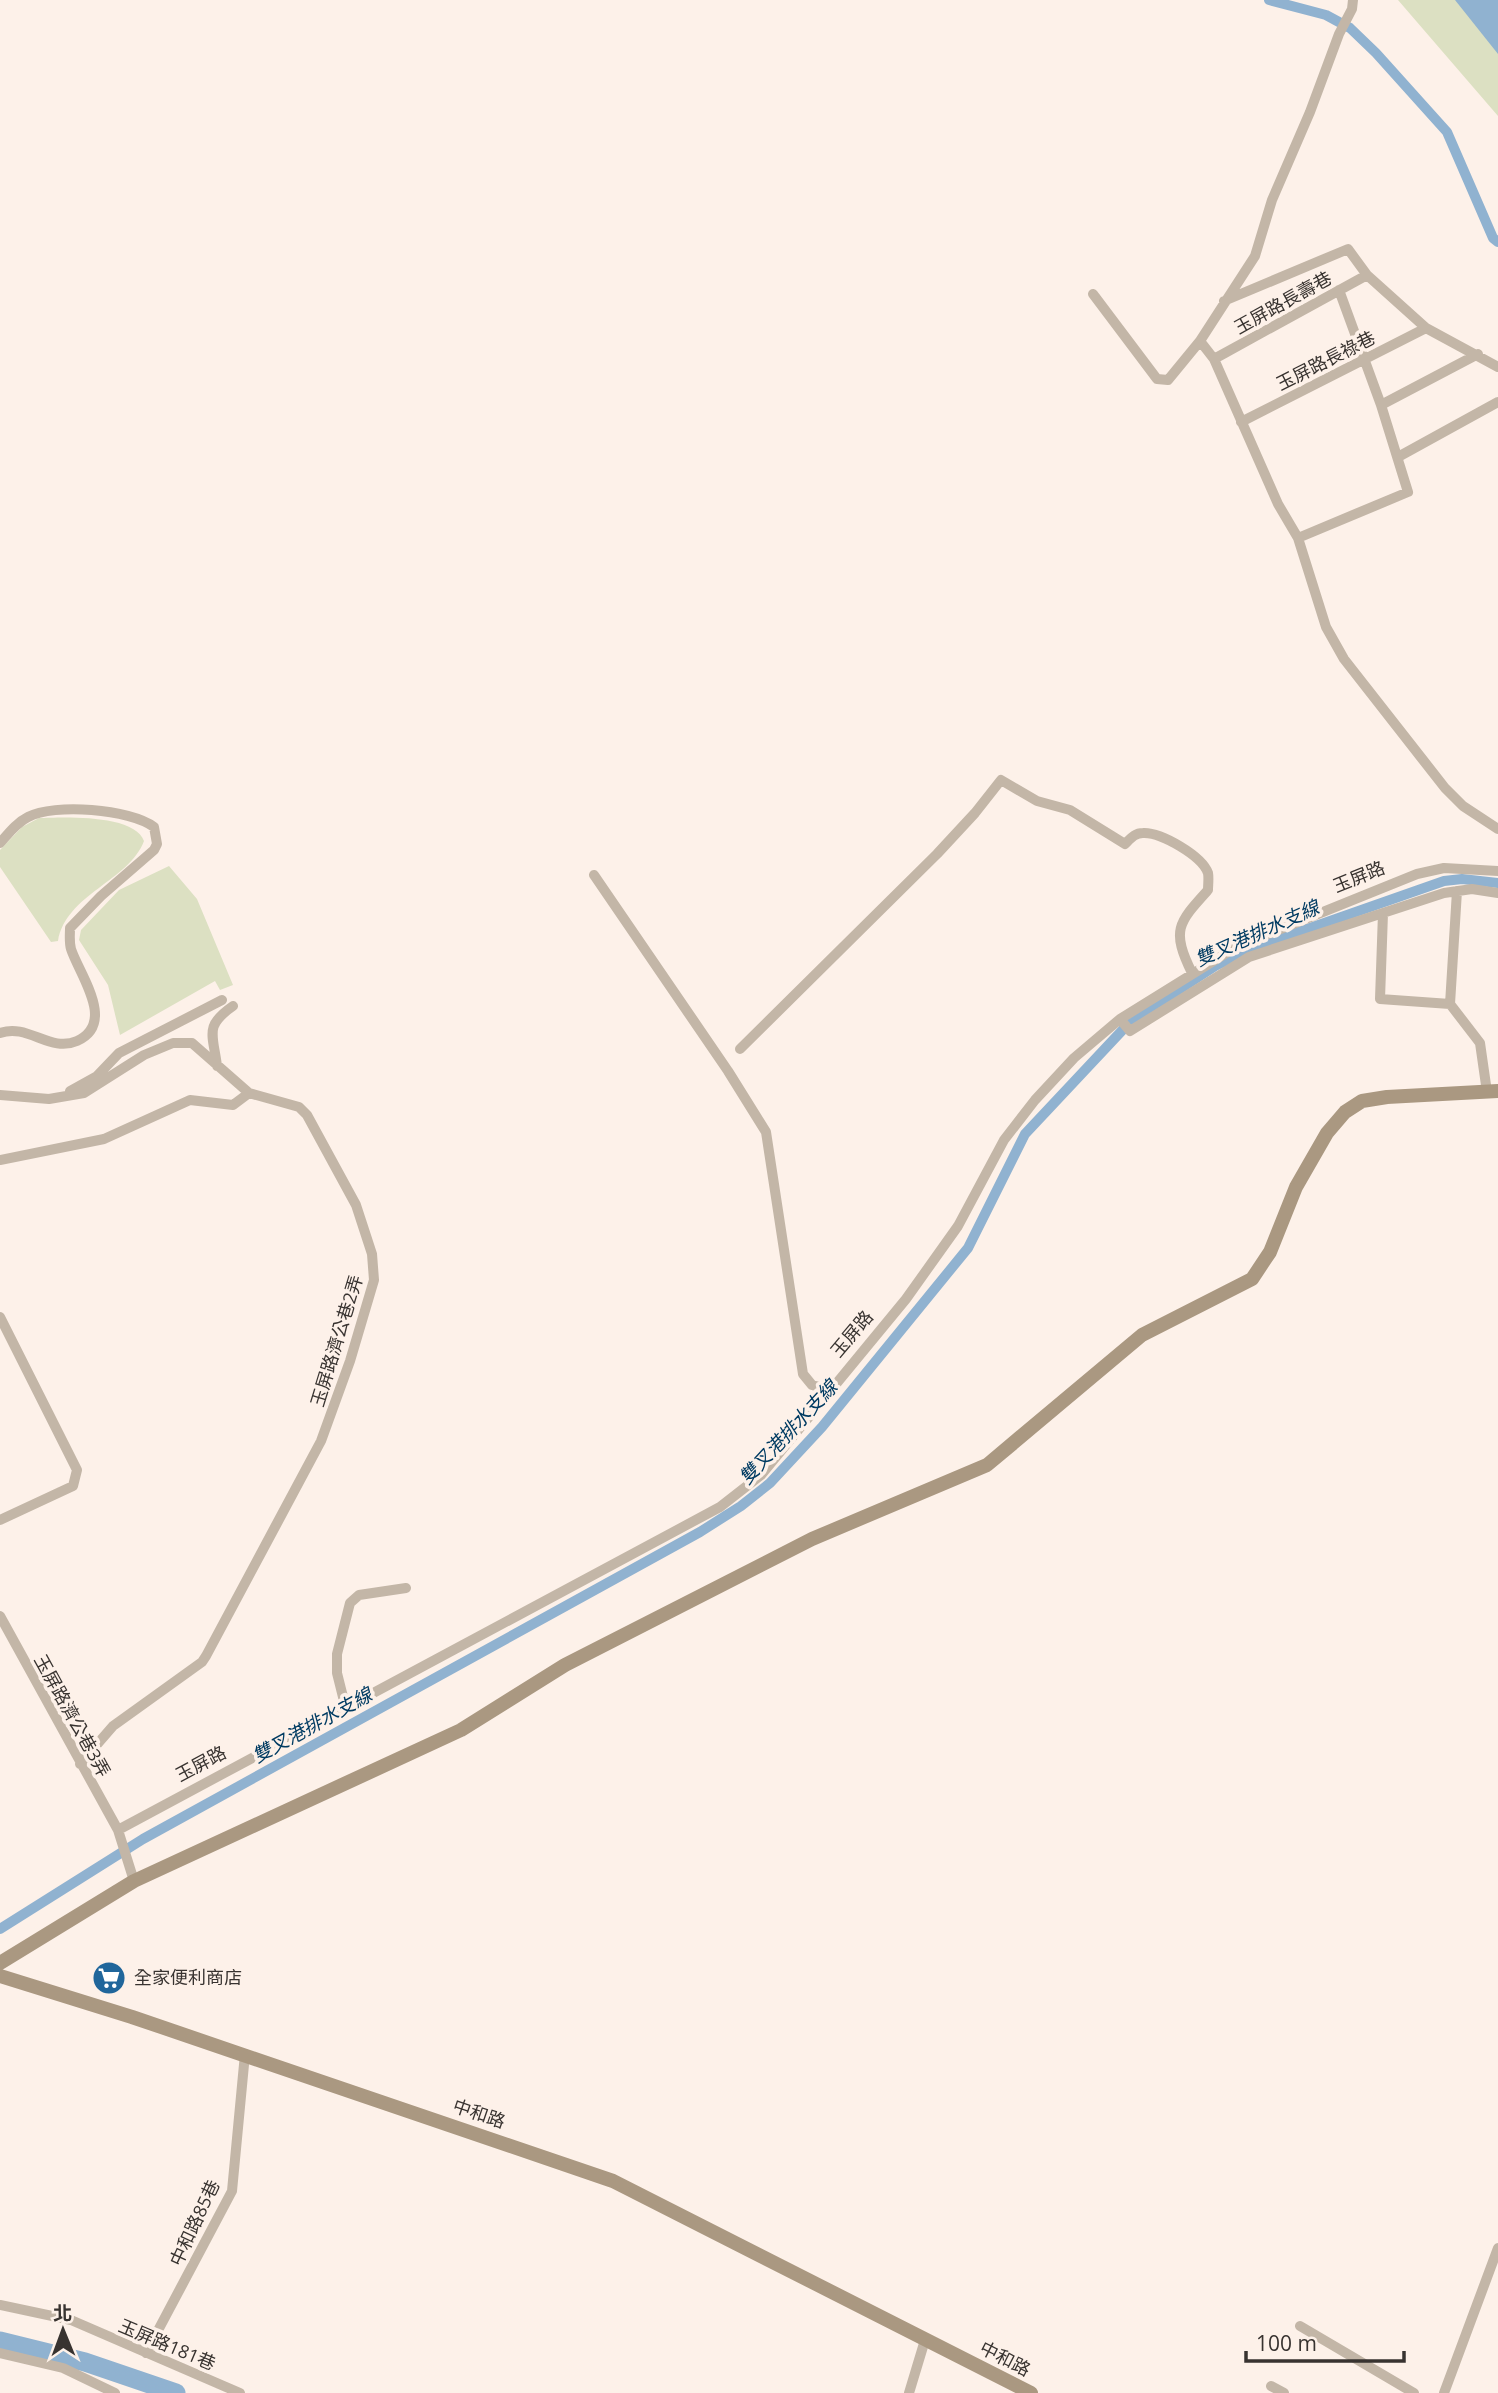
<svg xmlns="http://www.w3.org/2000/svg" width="1498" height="2393" viewBox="0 0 1498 2393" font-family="'Open Sans','Noto Sans TC',sans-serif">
  <rect width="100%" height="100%" fill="#fdf1e9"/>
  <!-- green -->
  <path fill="#dce0c2" d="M1398 0H1498V116Z
    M39 818C64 817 135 814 144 841 129 881 66 894 58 941L51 942 0 867V850L22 827Z
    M169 866 197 899 233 985 220 990 215 981 120 1035 108 985 79 940 81 930 119 890Z"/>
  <!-- water -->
  <path fill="#90b2d0" d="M1455 0H1498V54Z"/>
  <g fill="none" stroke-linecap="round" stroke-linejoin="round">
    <!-- canal -->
    <path stroke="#90b2d0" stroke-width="10" d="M1269 0 1326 15 1350 28 1376 53 1447 132 1493 238 1498 242
      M0 1929 143 1839 700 1532 741 1506 770 1483 822 1427 968 1248 1025 1134 1131 1021 1215 966 1253 948 1444 881 1462 879 1498 883"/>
    <!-- river -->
    <path stroke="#90b2d0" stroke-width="19" d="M0 2341 85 2362 176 2393"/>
    <!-- street -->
    <path stroke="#c3b6a7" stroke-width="10" d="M1093 294 1157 379 1168 380 1200 341 1255 256 1272 200 1310 112 1339 34 1352 9 1353 0
      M1224 301 1348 249 1367 275 1426 328 1498 367
      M1200 341 1214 359 1278 504 1298 538 1326 627 1344 659 1445 788 1463 806 1498 829
      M1214 359 1367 275
      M1381 405 1478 354
      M1241 422 1426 328
      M1398 457 1498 402
      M1298 538 1408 492 1381 405 1339 290
      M0 843C8 834 16 823 28 817 54 803 130 809 154 827L157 844 154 850 101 896 70 928C70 935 69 942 71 949 79 974 117 1023 77 1041 50 1053 28 1023 0 1033
      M594 875 728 1071 766 1132 803 1374 812 1385 830 1390
      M1383 913 1380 999 1450 1004 1480 1043 1487 1092
      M1450 1004 1457 891
      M1120 1019 1130 1031 1249 957 1444 893 1472 889 1498 893
      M740 1049 937 854 975 813 1001 780 1037 801 1070 810 1125 844C1131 838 1135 833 1143 833 1161 832 1202 856 1208 873 1209 878 1208 885 1208 890 1178 923 1171 930 1192 973
      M217 1066C213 1034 204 1026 233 1006
      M70 1091 97 1076 119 1053 222 1000
      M0 1095 49 1099 84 1093 144 1055 173 1043H192L249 1093 299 1107 307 1115 356 1205 372 1254 374 1280 350 1361 321 1441 206 1656 202 1662 113 1726 80 1764
      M0 1160 104 1139 190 1100 233 1105 249 1093
      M0 1317 77 1470 73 1486 0 1520
      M0 1616 118 1830
      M346 1709 337 1673V1654L350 1603 359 1595 406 1588
      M134 1881 118 1830 720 1507 761 1475 906 1299 958 1226 1004 1140 1035 1100 1074 1058 1120 1019 1236 947 1417 874 1444 868 1498 871
      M0 2305 71 2320 240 2393
      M1300 2326 1414 2393
      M0 2353 63 2368 115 2393
      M146 2353 232 2191 245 2054
      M1271 2386 1284 2393
      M909 2393 925 2340
      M1444 2393 1498 2248"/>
    <!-- secondary -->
    <path stroke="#aa9881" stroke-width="14" d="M0 1963 134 1881 461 1730 565 1665 812 1539 987 1465 1142 1335 1252 1279 1270 1252 1296 1187 1327 1133 1345 1112 1362 1101 1387 1097 1498 1091
      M0 1976 132 2017 613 2181 1031 2393"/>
  </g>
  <!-- icons -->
  <defs>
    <symbol id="supermarket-disc" viewBox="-11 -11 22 22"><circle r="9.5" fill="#20669b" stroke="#fdf1e9"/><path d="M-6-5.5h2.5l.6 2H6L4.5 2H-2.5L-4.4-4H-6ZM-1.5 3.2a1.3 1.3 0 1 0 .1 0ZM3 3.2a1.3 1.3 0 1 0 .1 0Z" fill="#fff"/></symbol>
  </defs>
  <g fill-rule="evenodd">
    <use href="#supermarket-disc" x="90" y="1959" width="38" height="38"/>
  </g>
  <g text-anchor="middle" stroke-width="7" stroke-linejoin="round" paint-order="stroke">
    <!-- street labels -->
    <g font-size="18" fill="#383330" stroke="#fdf1e9">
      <text transform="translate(1283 303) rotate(-29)" y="6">玉屏路長壽巷</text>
      <text transform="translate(1326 361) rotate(-27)" y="6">玉屏路長祿巷</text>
      <text transform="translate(1359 877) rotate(-22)" y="6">玉屏路</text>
      <text transform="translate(852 1334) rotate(-50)" y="6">玉屏路</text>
      <text transform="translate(337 1341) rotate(-73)" y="6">玉屏路濟公巷2弄</text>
      <text transform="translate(72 1716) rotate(61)" y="6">玉屏路濟公巷3弄</text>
      <text transform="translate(201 1764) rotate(-28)" y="6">玉屏路</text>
      <text transform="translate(479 2114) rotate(19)" y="6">中和路</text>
      <text transform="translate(195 2223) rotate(-65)" y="6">中和路85巷</text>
      <text transform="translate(167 2345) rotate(23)" y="6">玉屏路181巷</text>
      <text transform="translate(1005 2359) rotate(27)" y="6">中和路</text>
    </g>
    <!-- poi labels -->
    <g font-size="18" fill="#383330" stroke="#fdf1e9" text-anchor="start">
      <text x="134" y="1984">全家便利商店</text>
    </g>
    <!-- water labels -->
    <g font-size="19" font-style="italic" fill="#003b62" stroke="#fdf1e9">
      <text transform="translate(1257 933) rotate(-24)" y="7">雙叉港排水支線</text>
      <text transform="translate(788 1432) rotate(-47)" y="7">雙叉港排水支線</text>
      <text transform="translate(312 1725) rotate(-29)" y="7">雙叉港排水支線</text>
    </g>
  </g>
  <!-- north arrow -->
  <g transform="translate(63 2330) rotate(359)" stroke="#fdf1e9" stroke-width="5" paint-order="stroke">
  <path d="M0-5L12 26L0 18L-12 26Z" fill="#383330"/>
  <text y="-10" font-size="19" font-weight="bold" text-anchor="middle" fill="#383330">北</text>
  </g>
  <!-- scale -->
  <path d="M1246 2351v10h158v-10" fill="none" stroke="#383330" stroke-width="3.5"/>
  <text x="1256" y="2351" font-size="21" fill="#383330" stroke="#fdf1e9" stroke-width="5" paint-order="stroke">100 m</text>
</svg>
